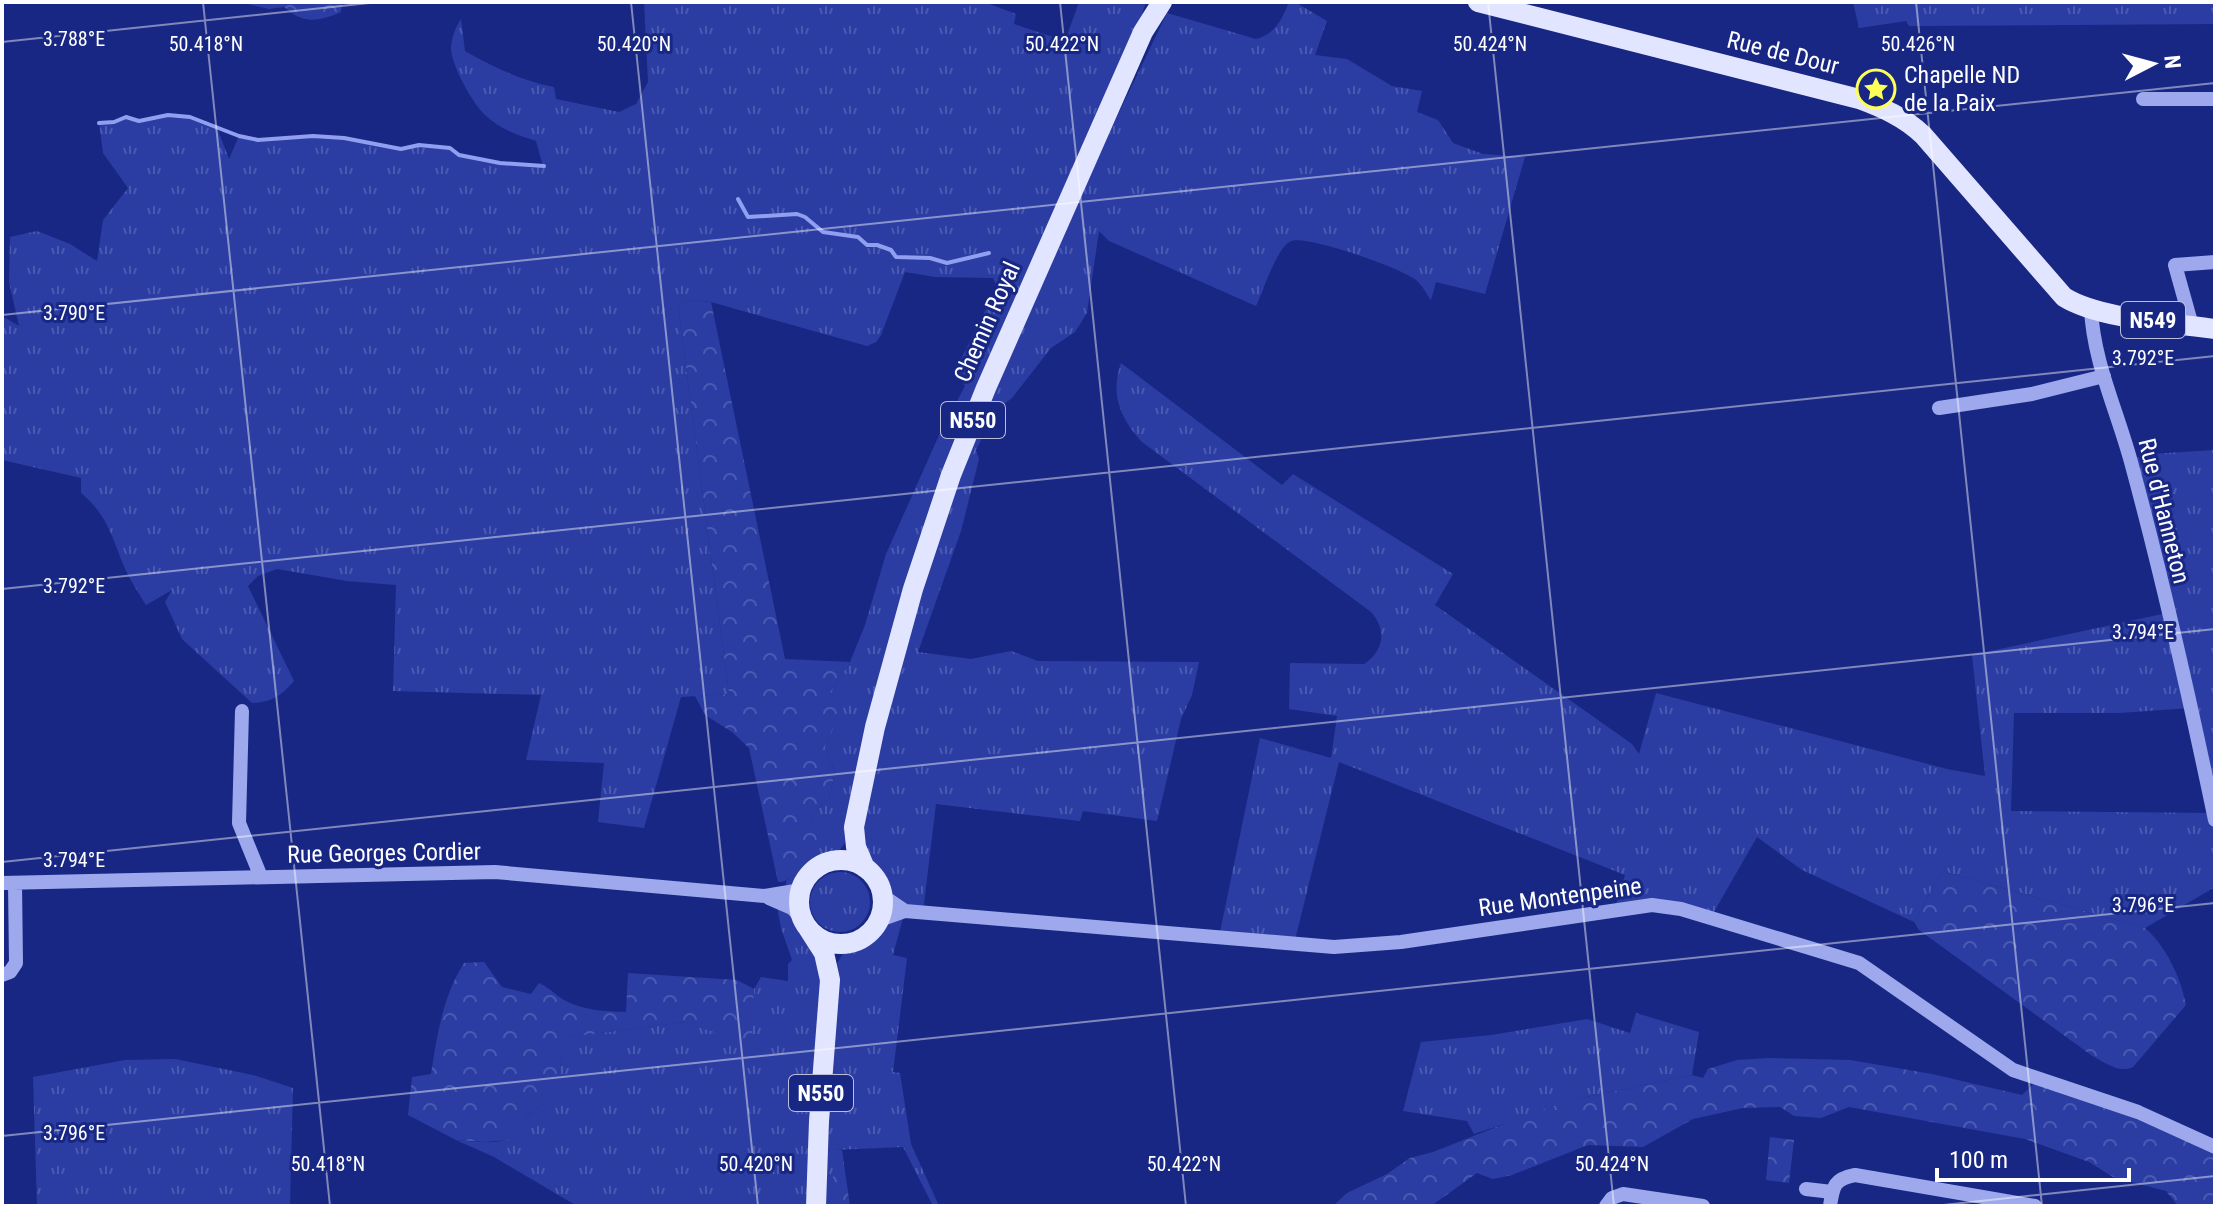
<svg xmlns="http://www.w3.org/2000/svg" width="2217" height="1208" viewBox="0 0 2217 1208" font-family="'Roboto Condensed',sans-serif">
  <defs>
    <pattern id="grass-tufts" width="24" height="20" patternUnits="userSpaceOnUse" patternTransform="scale(2)"><rect width="24" height="20" fill="#2b3da3"/><path d="M3 7l-1-3M5 7V3M7 7l1-3M15 17l-1-3M17 17v-4M19 17l1-3" fill="none" stroke="#4b5ab1"/></pattern>
    <pattern id="forest-crowns" width="20" height="18" patternUnits="userSpaceOnUse" patternTransform="scale(2)"><rect width="20" height="18" fill="#2b3da3"/><path d="M2 6a3 3 0 1 1 6 0M12 15a3 3 0 1 1 6 0" fill="none" stroke="#4b5ab1"/></pattern>
  </defs>
  <rect width="100%" height="100%" fill="#182784"/>
  <!-- grass -->
  <path fill="url(#grass-tufts)" fill-rule="evenodd" d="M644 2H984L1016 14 1014 24 1065 41 1079 2H1146L1085 183 1167 13 1256 39C1276 33 1281 21 1289 2H1295L1327 21 1315 55 1347 59 1392 86 1422 91 1417 112 1438 120 1453 143 1483 154 1525 157 1485 294 1436 282 1431 300C1426 293 1422 285 1416 280 1401 268 1308 235 1291 241 1277 247 1263 291 1256 306L1109 241 1099 231 1087 313 1075 332 1051 348 1012 398 996 410 976 450 979 459 961 531 918 652 971 659 1011 651 1038 661 1199 662 1192 695 1181 719 1157 821 1083 811 1080 821 936 804 923 912 905 911 893 955 907 958 893 1072 900 1073 911 1144 939 1206H933L903 1147 833 1150V1193L827 1206H577L494 1157 456 1140C487 1142 514 1150 526 1116 568 1092 553 1075 568 1037L685 1022 751 1039 754 989 761 977 788 981V964L792 960 781 928 776 901 836 965 849 944 862 939 872 931 879 920 883 908 880 885 865 868 853 829C847 838 842 849 834 857 821 871 810 869 801 890L786 894V881C819 861 818 851 811 815L829 799 835 771 825 747 841 705 830 692 850 662 865 625 886 554 940 433 965 386 959 378 958 365 997 287 993 278 935 277 905 272 881 335 876 342 867 346 711 302 694 300 678 306 729 694 681 697 644 828 598 822 604 763 526 760 541 695 393 691 396 585 347 581 277 569 258 576 248 586 294 681C281 696 272 702 252 703L182 639 165 602 172 590 146 605C139 594 132 583 126 571 112 539 109 516 81 493V478L2 460V316L19 326 9 282 10 237 37 231 70 244 97 261 103 220 128 188 103 153 99 123 114 122 126 117C147 124 153 115 172 116 188 116 202 122 217 128L229 159 239 136 258 140 313 136 344 138 401 149 419 145 449 148 459 155 500 163 543 166 536 141C517 135 500 129 485 115 473 104 451 65 451 48 452 37 455 28 461 19L465 51C493 67 522 81 554 87L556 99 619 112 636 104 648 82Z
    M1853 2H2215V24L1909 26 1906 21 1859 28Z
    M1121 363 1282 485 1293 474 1453 574 1435 605 1632 744 1639 754 1656 693 1947 769 1985 776 1972 655 2167 613 2130 459 2151 454 2215 450V887L2145 928 1942 871 1914 922 1802 870 1757 837 1711 917 1681 909 1614 910 1625 875 1339 762 1294 944 1219 937 1260 738 1331 758 1337 716 1289 709 1290 663 1364 664C1384 651 1387 629 1371 612L1142 442C1120 418 1110 395 1121 363ZM2190 708 2213 813 2011 811 2014 713H2119Z
    M810 902a30 30 0 1 1 60 0a30 30 0 1 1-60 0Z
    M1636 1013 1699 1032 1692 1075 1581 1098 1474 1134 1467 1121 1403 1111 1421 1042 1491 1035 1587 1019 1630 1033Z
    M175 1059 253 1075 293 1088 290 1206H37L33 1077 125 1060Z"/>
  <!-- forest -->
  <path fill="url(#forest-crowns)" d="M239 2H342L341 12C318 22 303 24 284 7L269 9Z
    M694 300 711 302 785 659 850 662 830 692 842 705 825 747 835 771 829 799 811 815C813 825 818 838 817 847 814 864 796 878 781 882H778L749 748 732 732 705 715 695 696 729 694 678 306Z
    M1942 871 2145 928C2166 946 2181 978 2186 1005L2133 1067C2119 1074 2104 1062 2091 1055L1919 930 1914 922Z
    M484 962 502 987 531 994 539 983C550 988 556 996 566 1001 585 1011 605 1011 626 1012L628 973 737 980 754 989 752 1039 726 1037 685 1022 569 1037C551 1076 571 1090 526 1116L520 1132 508 1140 486 1142 456 1140 408 1115 412 1077 431 1074C437 1035 443 996 464 963Z
    M1768 1058 1850 1060 1932 1074 2022 1095 2038 1080 2215 1147V1206H2178L2166 1191 2113 1177 2089 1162 2025 1139 1849 1107 1821 1118 1794 1116 1780 1107 1743 1108 1693 1119 1643 1147 1588 1145 1512 1175 1493 1179 1477 1173 1431 1206H1333L1347 1193 1387 1174 1410 1158 1433 1152 1532 1113 1581 1098 1692 1075 1703 1078 1708 1069 1737 1060Z
    M1770 1137 1794 1140 1789 1183 1766 1180Z
    M833 1150H842L850 1206H827L833 1193Z"/>
  <g fill="none" stroke-linecap="round" stroke-linejoin="round">
    <!-- stream -->
    <path stroke="#909fef" stroke-width="4" d="M99 123 114 122 126 117 139 121 168 115 190 117 239 136 258 140 313 136 344 138 401 149 419 145 450 148 459 155 500 163 544 166
      M738 199 748 217 797 214 805 217 823 232 858 237 867 245H877L891 250 896 257 930 258 947 263 989 253"/>
    <!-- minor -->
    <path stroke="#9da9ec" stroke-width="14" d="M2143 99H2215
      M2091 308C2093 361 2117 410 2131 462 2163 580 2190 700 2215 820
      M2192 326 2175 265 2215 262
      M1939 408 2032 394 2104 376
      M242 711 239 823 261 877
      M2 883 495 872 765 896 801 890
      M883 896 905 911
      M769 898 792 908 803 920
      M880 920 905 911 1334 947 1401 942 1652 905 1681 909 1859 963 2013 1070 2138 1112 2215 1147
      M2 975 10 972 16 963 15 883
      M1806 1189 1832 1192
      M1606 1206 1612 1198 1623 1194 1703 1206
      M1830 1206C1833 1186 1834 1179 1855 1175L2035 1206"/>
    <!-- major -->
    <path stroke="#e2e5ff" stroke-width="20" d="M1478 2 1859 99C1883 108 1904 117 1923 135L2064 297C2099 319 2173 323 2215 329
      M799 902a42 42 0 1 1 84 0a42 42 0 1 1-84 0Z
      M865 868 856 847 854 827 875 727 913 589 951 475 986 388 1143 32 1162 2
      M808 928 824 953 830 980 819 1121 816 1206"/>
  </g>
  <!-- ticks -->
  <path fill="none" stroke="#fff" stroke-width="2" stroke-opacity="0.45" d="M203 2 330 1206M631 2 758 1206M1060 2 1186 1206M1488 2 1614 1206M1916 2 2042 1206M2 42 379 2M2 315 2215 83M2 589 2215 356M2 862 2215 629M2 1136 2215 903M1934 1206 2215 1176"/>
  <!-- icons -->
  <defs>
    <symbol id="sight-ring" viewBox="-11 -11 22 22"><circle r="9.5" fill="#182784" stroke="#fdff58" stroke-width="1.5"/><path d="M0-6L1.8-2.2L6-1.7L2.9 1.2L3.7 5.4L0 3.3L-3.7 5.4L-2.9 1.2L-6-1.7L-1.8-2.2Z" fill="#fdff58"/></symbol>
  </defs>
  <g fill-rule="evenodd">
    <use href="#sight-ring" x="1854" y="67" width="44" height="44"/>
  </g>
  <g text-anchor="middle" stroke-width="6" stroke-linejoin="round" paint-order="stroke">
    <!-- shield labels -->
    <g fill="#182784" stroke="#babeda" stroke-width="2">
      <rect x="2121" y="302" width="64" height="36" rx="6"/>
      <rect x="941" y="402" width="64" height="36" rx="6"/>
      <rect x="789" y="1075" width="64" height="36" rx="6"/>
    </g>
    <g font-size="22" font-weight="bold" fill="#fff">
      <text x="2153" y="328">N549</text>
      <text x="973" y="428">N550</text>
      <text x="821" y="1101">N550</text>
    </g>
    <!-- street labels -->
    <g font-size="24" fill="#fff" stroke="#182784">
      <text transform="translate(1783 53) rotate(14)" y="8">Rue de Dour</text>
      <text transform="translate(987 322) rotate(-66)" y="8">Chemin Royal</text>
      <text transform="translate(2164 511) rotate(76)" y="8">Rue d'Hanneton</text>
      <text transform="translate(384 853) rotate(-1)" y="8">Rue Georges Cordier</text>
      <text transform="translate(1560 897) rotate(-8)" y="8">Rue Montenpeine</text>
    </g>
    <!-- poi labels -->
    <g font-size="24" fill="#fff" stroke="#182784" text-anchor="start">
      <text x="1904" y="83">Chapelle ND<tspan x="1904" dy="28">de la Paix</tspan></text>
    </g>
  </g>
  <g font-size="20" text-anchor="middle" fill="#fff" stroke="#182784" stroke-width="6" stroke-linejoin="round" paint-order="stroke">
    <text x="74" y="46">3.788°E</text>
    <text x="206" y="51">50.418°N</text>
    <text x="634" y="51">50.420°N</text>
    <text x="1062" y="51">50.422°N</text>
    <text x="1490" y="51">50.424°N</text>
    <text x="1918" y="51">50.426°N</text>
    <text x="74" y="320">3.790°E</text>
    <text x="2143" y="365">3.792°E</text>
    <text x="74" y="593">3.792°E</text>
    <text x="2143" y="639">3.794°E</text>
    <text x="74" y="867">3.794°E</text>
    <text x="2143" y="912">3.796°E</text>
    <text x="74" y="1140">3.796°E</text>
    <text x="328" y="1171">50.418°N</text>
    <text x="756" y="1171">50.420°N</text>
    <text x="1184" y="1171">50.422°N</text>
    <text x="1612" y="1171">50.424°N</text>
  </g>
  <!-- border -->
  <rect width="2217" height="1208" fill="none" stroke="#ffffff" stroke-width="8"/>
  <!-- north arrow -->
  <g transform="translate(2153 64) rotate(84)" stroke="#182784" stroke-width="6" paint-order="stroke">
  <path d="M0-6L14 30L0 20L-14 30Z" fill="#ffffff"/>
  <text y="-12" font-size="22" font-weight="bold" text-anchor="middle" fill="#ffffff">N</text>
  </g>
  <!-- scale -->
  <path d="M1937 1168v12h192v-12" fill="none" stroke="#ffffff" stroke-width="4"/>
  <text x="1949" y="1168" font-size="24" fill="#ffffff" stroke="#182784" stroke-width="6" paint-order="stroke">100 m</text>
</svg>
